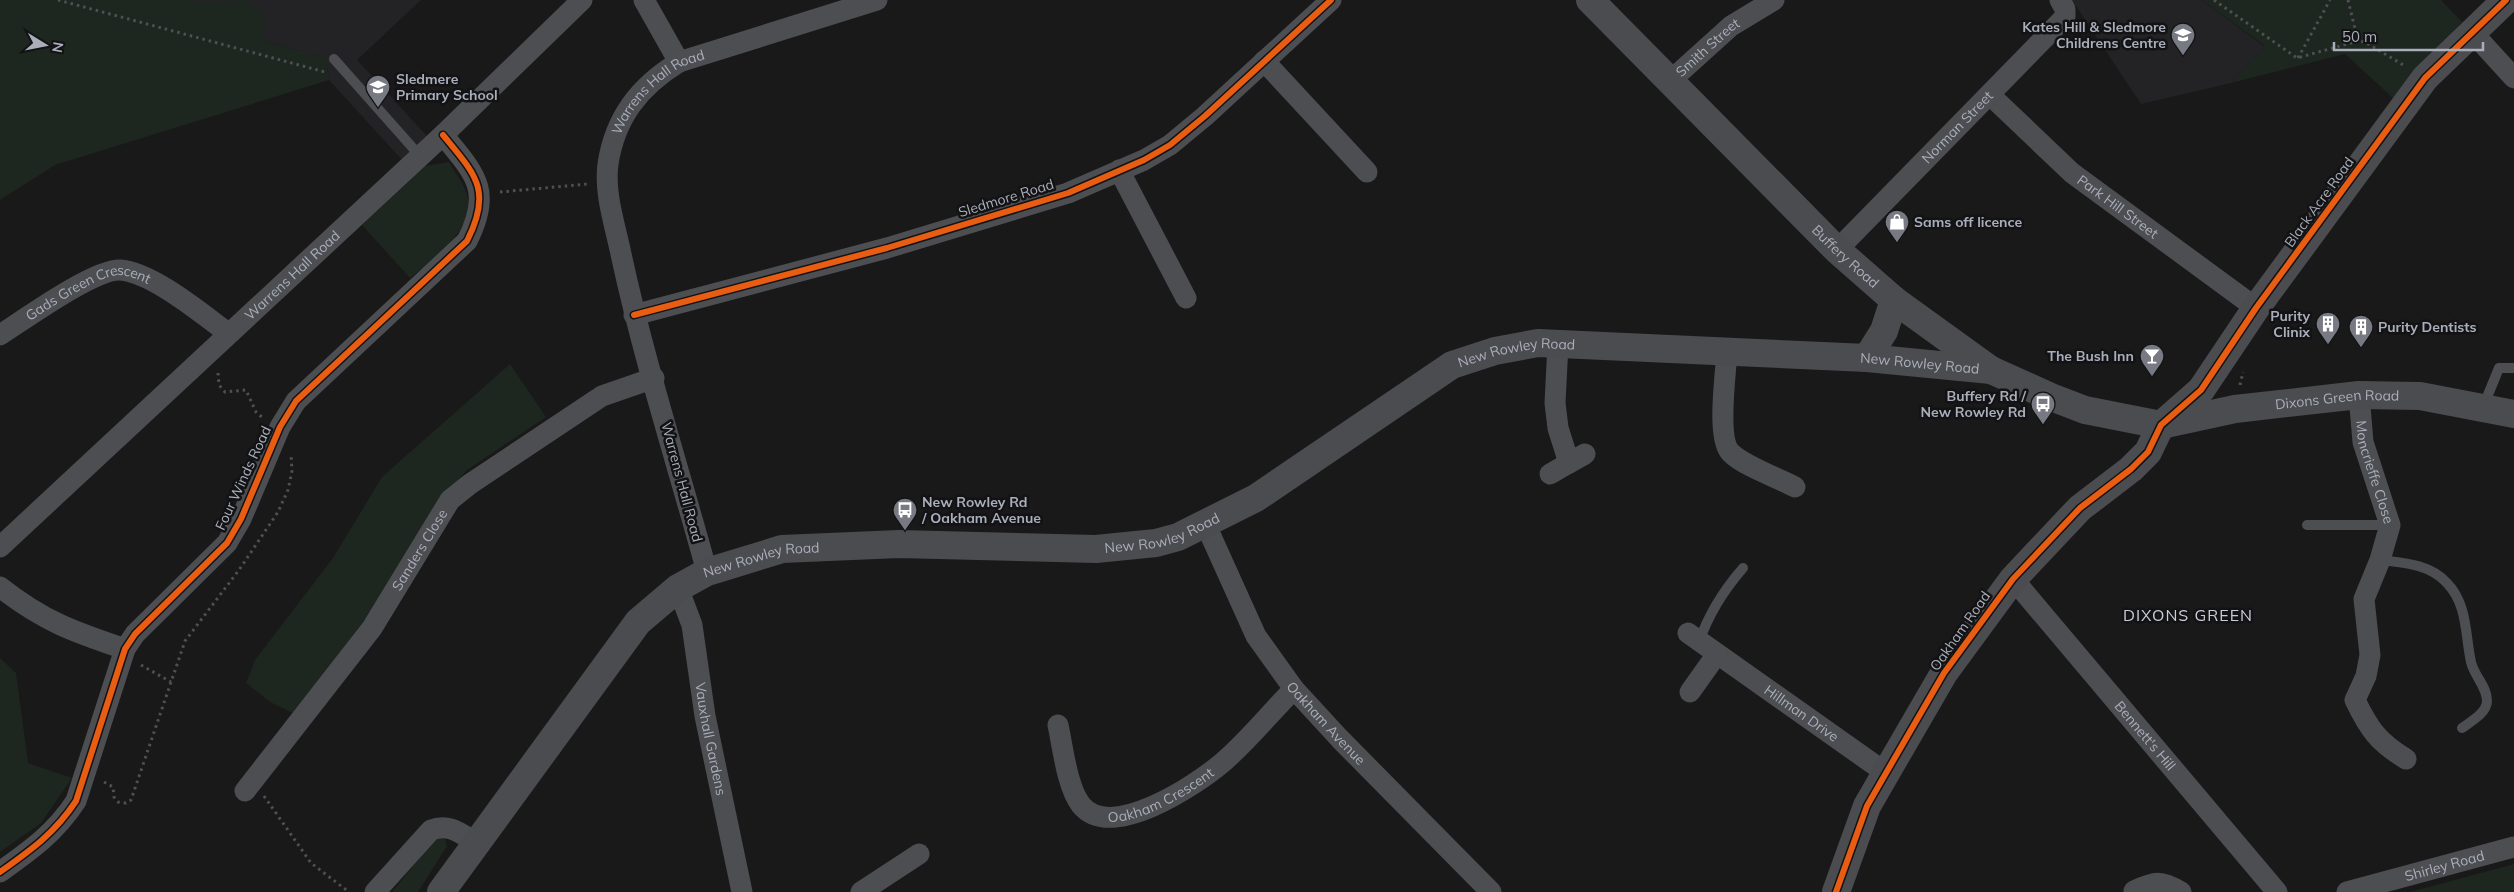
<svg xmlns="http://www.w3.org/2000/svg" width="2514" height="892" viewBox="0 0 2514 892" font-family="Mulish,sans-serif">
  <rect width="100%" height="100%" fill="#191919"/>
  <!-- built -->
  <path fill="#232225" d="M120 0H421L357 60 427 136 402 160 329 80 325 58Z
    M2072 0H2202L2265 47 2231 83 2141 104Z"/>
  <!-- green -->
  <path fill="#1e2620" d="M0 0H185C202 4 229 0 248 0L262 14 265 41 326 58 329 80 55 165 0 200Z
    M2202 0H2441L2462 22 2395 100 2345 54 2231 83 2265 46Z
    M449 162C454 171 461 180 465 189 481 227 434 258 410 278L362 225 425 166Z
    M510 364 546 417 467 470 435 508 368 615 295 714 270 702 246 683 255 660 333 558 382 477Z
    M0 658 16 673 28 763 72 778 41 823 0 852Z
    M437 836 445 839 447 846 418 892H392Z
    M2514 864V892H2410Z"/>
  <g fill="none" stroke-linecap="round" stroke-linejoin="round">
    <!-- path -->
    <path stroke="#4f5053" stroke-width="3" stroke-dasharray="2.5 4" stroke-linecap="butt" d="M58 0 325 72
      M2214 0 2297 58 2358 41
      M2348 0 2358 41 2365 42 2405 66
      M2298 58 2330 0
      M500 192 588 184
      M218 373 219 385 225 392 246 390 256 412 263 418
      M2240 385 2243 372
      M141 665 171 682
      M104 782 113 787 114 797 118 802 126 803 131 800 185 641 239 570 278 512 288 490 292 471 291 454
      M264 796 311 863 349 892"/>
    <!-- lane -->
    <path stroke="#4c4e52" stroke-width="10" d="M334 59 420 156
      M2483 407 2499 368H2513
      M2307 525H2390
      M2380 560C2404 563 2430 564 2447 583 2468 605 2465 635 2471 662 2474 676 2487 686 2487 701 2487 713 2470 722 2462 728
      M1699 642C1709 613 1723 591 1743 568"/>
    <!-- street -->
    <g stroke="#4c4e52" stroke-width="21">
      <path d="M644 0 679 62"/>
      <path d="M2472 32 2514 78"/>
      <path d="M1264 61 1367 172"/>
      <path id="s1" d="M1669 82 1731 26 1774 0"/>
      <path id="s2" d="M1990 95 2072 173 2256 308"/>
      <path d="M1119 170 1186 298"/>
      <path id="s3" d="M1837 250 2065 17V9L2060 0"/>
      <path d="M634 315 887 248 1068 193 1144 160 1170 145 1205 116 1331 0"/>
      <path id="s4" d="M0 335C25 319 94 269 120 270 152 272 202 314 228 333"/>
      <path d="M1558 344 1555 403 1558 428 1569 463 1585 454"/>
      <path d="M1727 352C1726 372 1716 439 1731 453 1744 466 1778 478 1795 487"/>
      <path id="s5" d="M2359 395 2363 442 2390 525 2380 560 2364 599 2370 655 2366 676 2355 700C2369 729 2378 742 2406 759"/>
      <path d="M1550 474 1569 463"/>
      <path id="s6" d="M1205 523 1256 636 1294 689 1340 739 1491 892"/>
      <path id="s7" d="M0 547 443 135 582 0"/>
      <path id="s8" d="M707 572C678 466 644 361 621 254 615 225 604 193 608 164 615 117 640 86 679 62L877 0"/>
      <path id="s9" d="M2013 579 2277 892"/>
      <path d="M0 587C43 621 74 632 125 649"/>
      <path id="s10" d="M678 588 692 625 705 716 742 892"/>
      <path id="s11" d="M1688 633 1886 773"/>
      <path d="M1690 692 1717 654"/>
      <path id="s12" d="M1058 725C1063 748 1067 787 1081 805 1111 842 1196 785 1222 763 1248 741 1270 713 1294 689"/>
      <path id="s13" d="M245 791 372 628 450 500 470 484 602 396 654 378"/>
      <path d="M0 872C31 850 55 833 76 801L125 649 135 634 227 543 241 519 280 427 296 401 467 241C493 190 475 174 443 135"/>
      <path d="M2134 891C2155 881 2161 880 2181 892"/>
      <path d="M375 892 431 830C449 823 460 833 475 842"/>
      <path d="M861 892 919 854"/>
      <path id="s14" d="M2347 892 2514 847"/>
    </g>
    <!-- secondary -->
    <g stroke="#4b4c50" stroke-width="28">
      <path id="s15" d="M1590 0 1837 250 1894 300 1991 370 2051 397 2085 410 2161 425 2235 409 2359 395 2420 396 2514 414"/>
      <path d="M1867 358 1884 331 1894 300"/>
      <path id="s16" d="M441 892 638 622 678 588 707 572 782 549 899 544 1096 549 1156 543 1178 537 1256 498 1452 365 1495 351 1538 343 1867 358 1991 370"/>
      <path d="M1836 892 1867 806 1886 773 1944 673 2013 579 2080 508 2131 469 2148 452 2161 425 2201 390 2256 308 2425 78 2506 0"/>
    </g>
    <defs>
      <path id="cycleway" d="M634 315 887 248 1068 193 1144 160 1170 145 1205 116 1331 0
        M0 872C31 850 55 833 76 801L125 649 135 634 227 543 241 519 280 427 296 401 467 241C493 190 475 174 443 135
        M1836 892 1867 806 1886 773 1944 673 2013 579 2080 508 2131 469 2148 452 2161 425 2201 390 2256 308 2425 78 2506 0"/>
    </defs>
    <!-- cycleway casing -->
    <use href="#cycleway" stroke="#131315" stroke-width="9"/>
    <!-- cycleway -->
    <use href="#cycleway" stroke="#e95d12" stroke-width="6"/>
  </g>
  <!-- icons -->
  <defs>
    <symbol id="school-pin" viewBox="-11 -11 22 30"><path d="M0 17L-7.5 6A9.5 9.5 0 1 1 7.5 6Z" fill="#777a82" stroke="#131315"/><path d="M0-5L7-2L0 1L-7-2ZM-4 1L0 2.5L4 1V4Q0 6-4 4Z" fill="#fff"/></symbol>
    <symbol id="shop-pin" viewBox="-11 -11 22 30"><path d="M0 17L-7.5 6A9.5 9.5 0 1 1 7.5 6Z" fill="#777a82" stroke="#131315"/><path d="M-5-2.5h2.3a2.7 3.5 0 0 1 5.4 0H5L5.5 6h-11ZM-1.5-2.5h3a1.5 2.3 0 0 0-3 0Z" fill="#fff"/></symbol>
    <symbol id="building-pin" viewBox="-11 -11 22 30"><path d="M0 17L-7.5 6A9.5 9.5 0 1 1 7.5 6Z" fill="#777a82" stroke="#131315"/><path d="M-4-6H4V6H1V3H-1V6H-4ZM-2.5-4.3h1.7v1.8h-1.7ZM.8-4.3h1.7v1.8H.8ZM-2.5-1h1.7V.8h-1.7ZM.8-1h1.7V.8H.8Z" fill="#fff"/></symbol>
    <symbol id="bar-pin" viewBox="-11 -11 22 30"><path d="M0 17L-7.5 6A9.5 9.5 0 1 1 7.5 6Z" fill="#777a82" stroke="#131315"/><path d="M-6-5H6L.8 .8V4.5H3.5V6h-7V4.5H-.8V.8Z" fill="#fff"/></symbol>
    <symbol id="bus-pin" viewBox="-11 -11 22 30"><path d="M0 17L-7.5 6A9.5 9.5 0 1 1 7.5 6Z" fill="#777a82" stroke="#131315"/><path d="M-5-6H5V4H4V6H2V4H-2V6H-4V4H-5ZM-3.5-4V0h7V-4ZM-3.5 1.2v1.5H-2V1.2ZM2 1.2v1.5H3.5V1.2Z" fill="#fff"/></symbol>
  </defs>
  <g fill-rule="evenodd">
    <use href="#school-pin" x="2169" y="21" width="28" height="38"/>
    <use href="#school-pin" x="364" y="73" width="28" height="38"/>
    <use href="#shop-pin" x="1883" y="208" width="28" height="38"/>
    <use href="#building-pin" x="2314" y="310" width="28" height="38"/>
    <use href="#building-pin" x="2347" y="313" width="28" height="38"/>
    <use href="#bar-pin" x="2138" y="342" width="28" height="38"/>
    <use href="#bus-pin" x="2029" y="390" width="28" height="38"/>
    <use href="#bus-pin" x="891" y="496" width="28" height="38"/>
  </g>
  <g text-anchor="middle" stroke-width="5" stroke-linejoin="round" paint-order="stroke">
    <!-- poi labels -->
    <g font-size="14" font-weight="bold" fill="#a9aeba" stroke="#131315" text-anchor="end">
      <text x="2166" y="32">Kates Hill &amp; Sledmore<tspan x="2166" dy="16">Childrens Centre</tspan></text>
      <text x="396" y="84" text-anchor="start">Sledmere<tspan x="396" dy="16">Primary School</tspan></text>
      <text x="1914" y="227" text-anchor="start">Sams off licence</text>
      <text x="2310" y="321">Purity<tspan x="2310" dy="16">Clinix</tspan></text>
      <text x="2378" y="332" text-anchor="start">Purity Dentists</text>
      <text x="2134" y="361">The Bush Inn</text>
      <text x="2026" y="401">Buffery Rd /<tspan x="2026" dy="16">New Rowley Rd</tspan></text>
      <text x="922" y="507" text-anchor="start">New Rowley Rd<tspan x="922" dy="16">/ Oakham Avenue</tspan></text>
    </g>
    <!-- street labels -->
    <g font-size="14" fill="#a9aeba" stroke="#131315">
      <text dy="5" stroke="none"><textPath href="#s1" startOffset="52">Smith Street</textPath></text>
      <text dy="5" stroke="none"><textPath href="#s8" startOffset="514">Warrens Hall Road</textPath></text>
      <text dy="5" stroke="none"><textPath href="#s3" startOffset="172">Norman Street</textPath></text>
      <text transform="translate(1006 198) rotate(-17)" y="5">Sledmore Road</text>
      <text transform="translate(2319 202) rotate(-54)" y="5">Black Acre Road</text>
      <text dy="5" stroke="none"><textPath href="#s2" startOffset="170">Park Hill Street</textPath></text>
      <text dy="5" stroke="none"><textPath href="#s15" startOffset="362">Buffery Road</textPath></text>
      <text dy="5" stroke="none"><textPath href="#s7" startOffset="399">Warrens Hall Road</textPath></text>
      <text dy="5" stroke="none"><textPath href="#s4" startOffset="101">Gads Green Crescent</textPath></text>
      <text dy="5" stroke="none"><textPath href="#s16" startOffset="1286">New Rowley Road</textPath></text>
      <text dy="5" stroke="none"><textPath href="#s16" startOffset="1691">New Rowley Road</textPath></text>
      <text dy="5" stroke="none"><textPath href="#s15" startOffset="905">Dixons Green Road</textPath></text>
      <text dy="5" stroke="none"><textPath href="#s5" startOffset="79">Moncrieffe Close</textPath></text>
      <text transform="translate(243 478) rotate(-65)" y="5">Four Winds Road</text>
      <text transform="translate(682 482) rotate(75)" y="5">Warrens Hall Road</text>
      <text dy="5" stroke="none"><textPath href="#s16" startOffset="881">New Rowley Road</textPath></text>
      <text dy="5" stroke="none"><textPath href="#s13" startOffset="298">Sanders Close</textPath></text>
      <text dy="5" stroke="none"><textPath href="#s16" startOffset="476">New Rowley Road</textPath></text>
      <text transform="translate(1960 631) rotate(-55)" y="5">Oakham Road</text>
      <text dy="5" stroke="none"><textPath href="#s11" startOffset="139">Hillman Drive</textPath></text>
      <text dy="5" stroke="none"><textPath href="#s6" startOffset="236">Oakham Avenue</textPath></text>
      <text dy="5" stroke="none"><textPath href="#s9" startOffset="205">Bennett's Hill</textPath></text>
      <text dy="5" stroke="none"><textPath href="#s10" startOffset="155">Vauxhall Gardens</textPath></text>
      <text dy="5" stroke="none"><textPath href="#s12" startOffset="172">Oakham Crescent</textPath></text>
      <text dy="5" stroke="none"><textPath href="#s14" startOffset="101">Shirley Road</textPath></text>
    </g>
    <!-- quarter labels -->
    <g font-size="16" letter-spacing="1" fill="#cacdd6" stroke="#131315">
      <text x="2188" y="621">DIXONS GREEN</text>
    </g>
  </g>
  <!-- north arrow -->
  <g transform="translate(45 45) rotate(100)" stroke="#131315" stroke-width="4" paint-order="stroke">
  <path d="M0-4L9 19L0 12L-9 19Z" fill="#a9aeba"/>
  <text y="-8" font-size="14" font-weight="bold" text-anchor="middle" fill="#a9aeba">N</text>
  </g>
  <!-- scale -->
  <path d="M2334 42v8h149v-8" fill="none" stroke="#a9aeba" stroke-width="2.5"/>
  <text x="2342" y="42" font-size="15" fill="#a9aeba" stroke="#131315" stroke-width="4" paint-order="stroke">50 m</text>
</svg>
